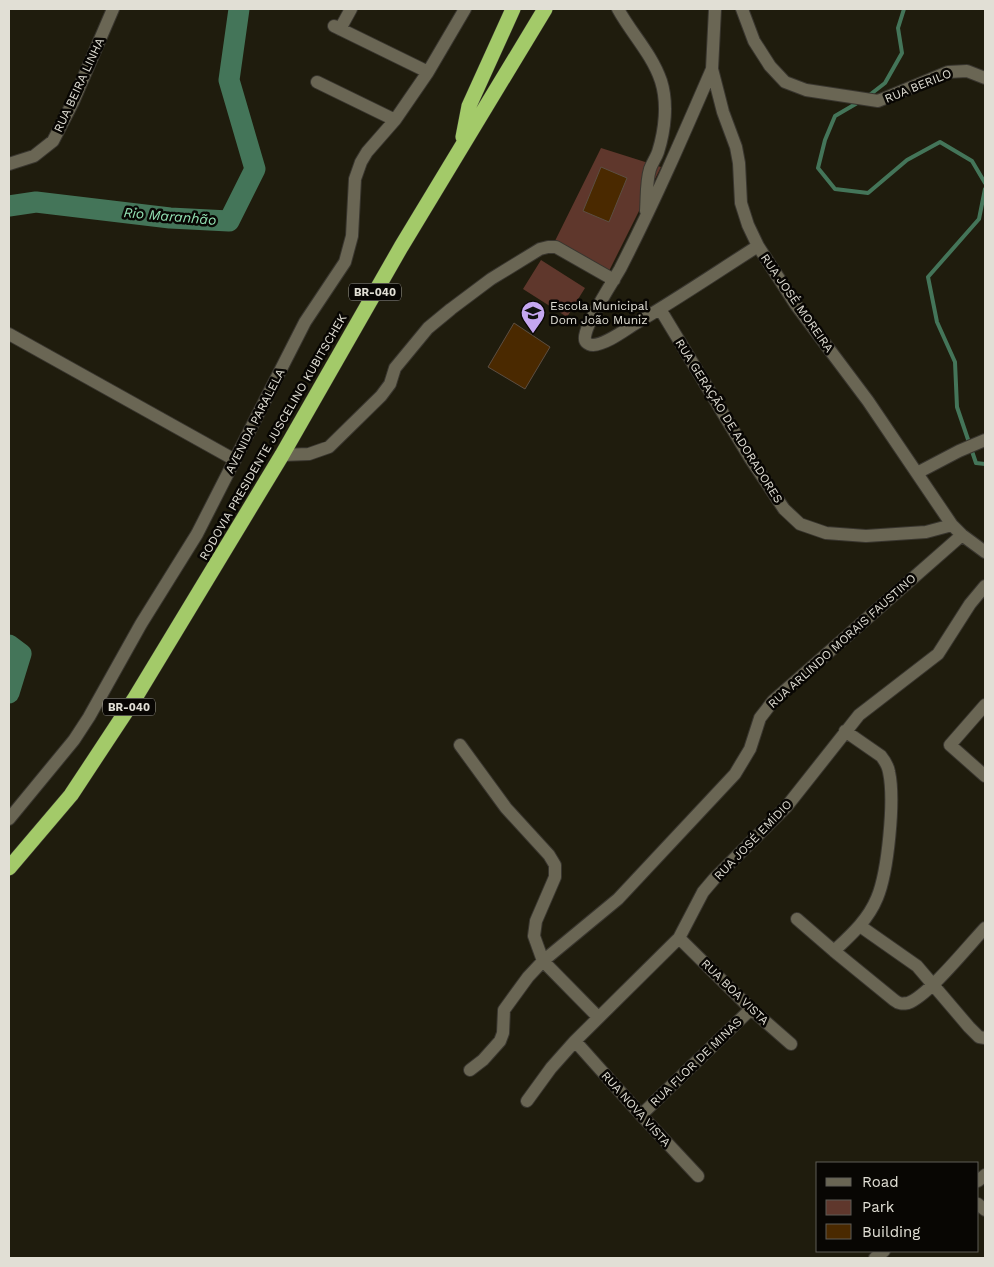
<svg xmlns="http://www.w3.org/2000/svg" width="994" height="1267" viewBox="0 0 994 1267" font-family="'Work Sans',sans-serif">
  <rect width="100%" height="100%" fill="#1f1c0d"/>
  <!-- green -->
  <path fill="#5f372c" d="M601 148 661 167 607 275 554 243Z
    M541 260 585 288 567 317 523 289Z"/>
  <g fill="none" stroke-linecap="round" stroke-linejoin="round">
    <!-- stream -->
    <path stroke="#447559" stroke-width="4" d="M867 97 885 83 902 53 898 28 904 9
      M859 102 835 116 825 140 818 168 835 189 868 193 907 160 940 142 972 161 985 183
      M985 189 979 219 928 277 937 322 955 362 957 407 976 463 985 464"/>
    <!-- river -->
    <path stroke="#447559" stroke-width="21" d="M9 206 36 202 170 218 229 221 255 169 229 80 239 9
      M9 645 21 654 9 693"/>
  </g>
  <!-- building -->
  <path fill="#4a2900" stroke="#5c4e42" d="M601 167 627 178 609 222 583 211Z
    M514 323 550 347 525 389 488 367Z"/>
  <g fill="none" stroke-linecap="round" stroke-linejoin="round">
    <defs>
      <path id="street" d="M618 9C631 33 652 54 661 81 668 103 665 130 658 152 656 158 652 163 650 169 646 182 647 198 646 211
        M715 9 712 69 723 112 736 147 739 163 741 203 748 225 758 246 796 305 868 401 952 525 962 535 985 552
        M742 9 754 41 770 66 785 82 806 90 878 101 948 72 967 71 985 78
        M334 26 428 72
        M340 29 351 9
        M712 69C683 136 654 203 620 269 614 280 578 334 586 342 588 344 590 345 593 345 606 344 622 332 633 325 676 300 717 272 758 246
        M317 82 395 120
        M9 164 34 156 53 141 73 102 113 9
        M660 309 750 458 784 509 800 524 826 533 866 536 926 532 952 525
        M9 334 235 460
        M282 455 309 454 329 447 381 396 390 384 395 368 428 328 451 309 491 279 540 249 548 247H556L614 280
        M917 473 959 451 985 440
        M985 705 950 745 985 776
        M460 745 506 808 549 855 555 865V877L536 921 534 936 543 961 598 1017
        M9 819 74 740 89 717 141 624 197 534 305 322 345 262 352 236 355 179 361 162 367 152 395 120 428 72 465 9
        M797 919 834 951C851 935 868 920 877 898 888 872 895 800 889 772 888 766 885 761 881 756L845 731
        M860 926 917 966 969 1027 979 1037 985 1038
        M679 938 751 1009 791 1044
        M834 951 894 1000C899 1004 902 1004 908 1003 928 996 969 945 985 928
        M575 1041 641 1115 698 1176
        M470 1070 483 1060 500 1041 503 1033 504 1010 528 977 543 961 618 899 735 774 750 749 760 718 773 701 962 535
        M527 1101 551 1068 575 1041 679 938 703 892 714 879 787 806 859 715 938 654 970 604 985 586
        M641 1115 751 1009
        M978 1181 985 1175
        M978 1204 985 1210
        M875 1258 884 1251"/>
      <path id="highway" d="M463 137 469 106 513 9
        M9 868 71 795 135 698 282 455 401 247 545 9"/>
    </defs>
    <!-- street casing -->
    <use href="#street" stroke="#39362f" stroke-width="14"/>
    <!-- highway casing -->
    <use href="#highway" stroke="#39362f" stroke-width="16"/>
    <!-- street -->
    <use href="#street" stroke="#6a6654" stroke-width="12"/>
    <!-- highway -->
    <use href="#highway" stroke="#a3ca69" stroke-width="15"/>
  </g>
  <!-- icons -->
  <defs>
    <symbol id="school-pin" viewBox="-11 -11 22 30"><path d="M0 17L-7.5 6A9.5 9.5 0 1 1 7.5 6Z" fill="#c5a7f1" stroke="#080603"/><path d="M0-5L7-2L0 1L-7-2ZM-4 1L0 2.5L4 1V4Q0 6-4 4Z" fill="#111"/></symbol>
  </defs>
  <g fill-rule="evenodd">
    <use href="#school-pin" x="519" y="299" width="28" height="38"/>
  </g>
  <g text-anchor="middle" stroke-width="5" stroke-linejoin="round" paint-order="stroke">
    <!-- shield labels -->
    <g fill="#080603" stroke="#a09e96" stroke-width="1">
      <rect x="349" y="283.5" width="52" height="17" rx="4"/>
      <rect x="103" y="698.5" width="52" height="17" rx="4"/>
    </g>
    <g font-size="11" font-weight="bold" fill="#e1dfd5">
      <text x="375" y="296">BR-040</text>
      <text x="129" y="711">BR-040</text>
    </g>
    <!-- street labels -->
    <g font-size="12" fill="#e1dfd5" stroke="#080603">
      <text transform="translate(79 85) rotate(-65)" y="4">RUA BEIRA LINHA</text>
      <text transform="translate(918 86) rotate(-22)" y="4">RUA BERILO</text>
      <text transform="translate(797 303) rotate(55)" y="4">RUA JOSÉ MOREIRA</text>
      <text transform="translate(255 421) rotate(-63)" y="4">AVENIDA PARALELA</text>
      <text transform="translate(729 421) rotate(58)" y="4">RUA GERAÇÃO DE ADORADORES</text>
      <text transform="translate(273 437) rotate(-60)" y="4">RODOVIA PRESIDENTE JUSCELINO KUBITSCHEK</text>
      <text transform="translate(842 641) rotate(-42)" y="4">RUA ARLINDO MORAIS FAUSTINO</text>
      <text transform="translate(753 840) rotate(-46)" y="4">RUA JOSÉ EMÍDIO</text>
      <text transform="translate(735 992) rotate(44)" y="4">RUA BOA VISTA</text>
      <text transform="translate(696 1062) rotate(-44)" y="4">RUA FLOR DE MINAS</text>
      <text transform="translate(636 1109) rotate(48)" y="4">RUA NOVA VISTA</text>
    </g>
    <!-- poi labels -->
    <g font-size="12" fill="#e1dfd5" stroke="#080603" text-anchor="start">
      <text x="550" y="310">Escola Municipal<tspan x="550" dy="14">Dom João Muniz</tspan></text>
    </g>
    <!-- water labels -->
    <g font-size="14" font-style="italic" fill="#93e2b4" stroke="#080603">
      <text transform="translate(170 216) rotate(5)" y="5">Rio Maranhão</text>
    </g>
  </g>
  <!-- border -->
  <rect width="994" height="1267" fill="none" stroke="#e1dfd5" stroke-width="20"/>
  <!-- legend -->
  <rect x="816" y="1162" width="162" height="90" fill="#080603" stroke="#5f5d57"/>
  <rect x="826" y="1178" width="25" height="8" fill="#6a6654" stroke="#5f5d57"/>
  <text x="862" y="1187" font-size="15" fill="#e1dfd5">Road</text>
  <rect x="826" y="1200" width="25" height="15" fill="#5f372c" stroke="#5f5d57"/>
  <text x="862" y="1212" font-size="15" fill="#e1dfd5">Park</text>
  <rect x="826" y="1224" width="25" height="15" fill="#4a2900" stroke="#5f5d57"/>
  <text x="862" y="1237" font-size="15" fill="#e1dfd5">Building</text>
</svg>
